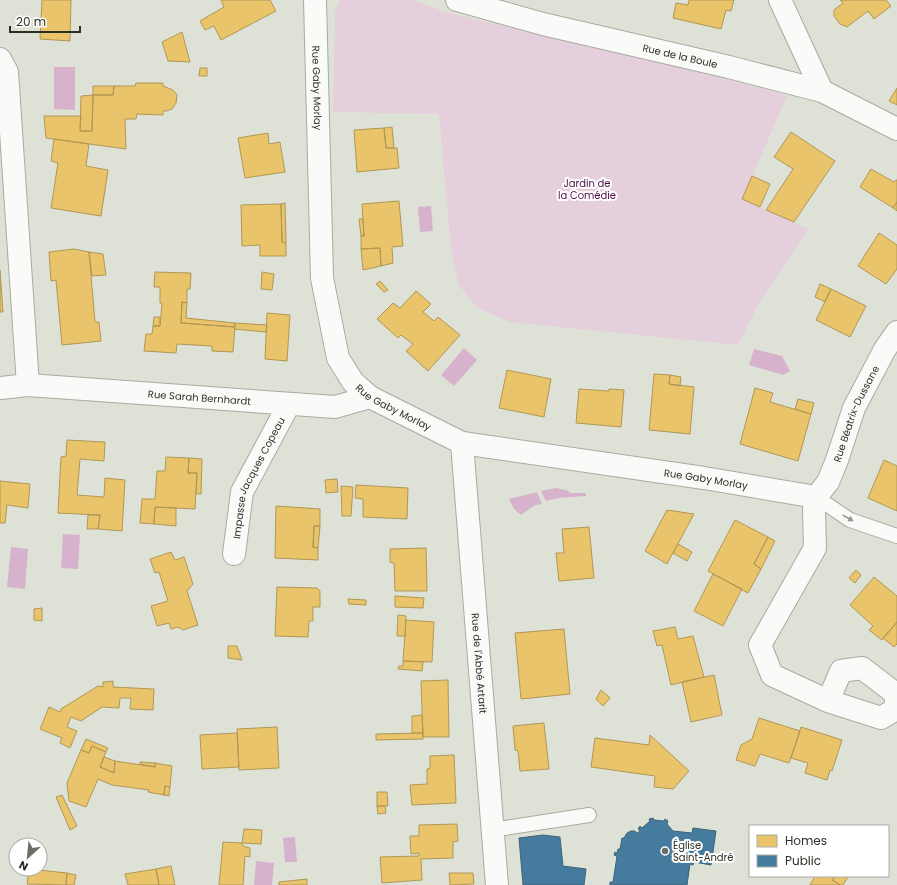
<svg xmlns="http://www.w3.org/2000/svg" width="897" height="885" viewBox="0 0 897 885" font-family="Poppins,sans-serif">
  <rect width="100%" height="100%" fill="#dee2d6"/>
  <!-- green -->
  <path fill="#e6cfdd" d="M341 0H413L445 12 728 79 787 96 742 199 808 229 758 305 738 345 509 322 476 307 459 285 451 250 439 114 333 112 335 10Z"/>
  <!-- water -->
  <path fill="#d6b2cc" d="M54 67H75V110L54 109Z
    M431 206 433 231 420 232 418 207Z
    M464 348 477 360 454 386 441 375Z
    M754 349 782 356 790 371 783 375 749 365Z
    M555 488 566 490 571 493H586V496L558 498 546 501 541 491Z
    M537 492 542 504 535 505 521 515 514 509 509 499Z
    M63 534 80 535 78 569 61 568Z
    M11 547 28 549 25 589 7 587Z
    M295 837 297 862H285L283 838Z
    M256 861 274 863 272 885H254Z"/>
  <!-- homes -->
  <path fill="#e9c46a" stroke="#b09756" d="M42 0H71L70 41 40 39Z
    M221 0H270L276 11 221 40 214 26 205 30 200 21 224 7Z
    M689 0H734L731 11 726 10 721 29 673 18 676 3 688 5Z
    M840 0H886L891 6 874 19 868 11 847 27 840 24 834 16V10L843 3Z
    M182 32 190 62 168 61 162 42Z
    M200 68H207V76H199Z
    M136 83H163V86L173 90 177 95 176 103 172 109 167 111H163V115L137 114 136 119H125L126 149 46 138 44 116H81L80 131H92L93 95H113L114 86H135Z
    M93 86H114L113 95H93Z
    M897 88V105L889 101Z
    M93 95 92 131H80L81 96Z
    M392 127 394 148H386L384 128Z
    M384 128 386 148H397L399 168 357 172 354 130Z
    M791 132 835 161 794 222 766 210 793 169 774 157Z
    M268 133 269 144 280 142 285 172 245 178 238 138Z
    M54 139 89 144 86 166 108 170 101 216 51 208 58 163 51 161Z
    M871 169 894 182 896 180H897V202L893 208 860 187Z
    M752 176 770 184 760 207 742 199Z
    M399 201 403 246 392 247 393 263 381 266 380 248 361 249V236H364L362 204Z
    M897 202V211L893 208Z
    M285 203 286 243 282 242 281 204Z
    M281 204 282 242 286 243V256H260V245L242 246 241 205Z
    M359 219H363L364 236H361Z
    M879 233 897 245V269L886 284 858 266Z
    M380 248 381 266 363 270 361 249Z
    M74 249 89 252 95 322H99L101 341 62 345 56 280 51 281 49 252Z
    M89 252 103 254 106 275 92 276Z
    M0 270 3 312H0Z
    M155 272 191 273 190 289H187V303L182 302 181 323 235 327 233 352 212 351V346L177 344 176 353 144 351 146 334H152L153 326H160L162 303H160V287H154Z
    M262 272 274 274 272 290 261 289Z
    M380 281 388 290 384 292 376 284Z
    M820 284 831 289 825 302 815 297Z
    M831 289 866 306 850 337 816 320Z
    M416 291 431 304 423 312 434 321 438 317 460 335 428 371 406 351 413 344 401 335 398 338 377 319 393 303 400 308Z
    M182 302 187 303 186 318 235 323V327L181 323Z
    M267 313 290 315 287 361 265 359Z
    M154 317H160V326H153Z
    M235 323 267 325 266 332 234 329Z
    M507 370 551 379 544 417 499 408Z
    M654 374 670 375 669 384 694 387 690 434 649 430Z
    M670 375 681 377 680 386 669 384Z
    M755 388 773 393 770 402 811 414 798 461 740 444Z
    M579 389 609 391V389L624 390 621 427 576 423Z
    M798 399 814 403 811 414 795 409Z
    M67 440 105 442 104 461 80 459 77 495 104 497 105 478 125 480 122 531 98 529 100 515 58 513 61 457 66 456Z
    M166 457 189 458 188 473H197L195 509 155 507 154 524 140 523 142 499H155L157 471H165Z
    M189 458 202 459 201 494H196L197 473H188Z
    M884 460 897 466V511L868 498Z
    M337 479 338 492 326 493 325 480Z
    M0 481 30 484 28 508 7 505 5 523H0Z
    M356 485 408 488 407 519 363 517V499L355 498Z
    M341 486 353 487 351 516H342Z
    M276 506 320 509V526H314L313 547 318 548V560L275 558Z
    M155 507 176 508V526L154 524Z
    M667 510 694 514 667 564 645 551Z
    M88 515H100L98 529H87Z
    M735 520 768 537 754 564 761 569 748 593 708 571Z
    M314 526H320L318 548 313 547Z
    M589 527 594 578 559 581 556 553H564L562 529Z
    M768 537 775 541 761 569 754 564Z
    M678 544 692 552 687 561 673 553Z
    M426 548 427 591H395L394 563 390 562V549Z
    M171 552 175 560 184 557 193 584 187 591 198 625 183 630 178 627 171 629 169 623 157 626 151 606 168 601 159 572 155 573 150 559Z
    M856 570 861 575 855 583 849 578Z
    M713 574 742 589 723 626 694 611Z
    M874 577 897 596V622L882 640 869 630 873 626 850 605Z
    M277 587 317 588 320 591V607H313V621H309L308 637 275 636Z
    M395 596 424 598 423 608 395 607Z
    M348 599 366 600V605L349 604Z
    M42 608V621L34 620V609Z
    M398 615 406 616 405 636H397Z
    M406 620 434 622 432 662 403 661Z
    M897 622V644L894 647 883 638Z
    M675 627 678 639 693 636 704 677 671 685 662 645 657 646 653 631Z
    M564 629 570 694 521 699 515 633Z
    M228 646H237L242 660 228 658Z
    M403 661 423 662 422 671 398 669 399 666H403Z
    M714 675 722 715 691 722 682 682Z
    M448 680 449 737H423L421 681Z
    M113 681V687L154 689 153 710 130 709 131 698H120L119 708 102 707 81 721 71 717 67 727 77 731 70 748 60 743 62 738 40 729 49 707 60 712 61 709 98 686 103 687V682Z
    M601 690 610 698 603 706 596 699Z
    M422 715 423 733H412V716Z
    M759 718 800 731 789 763 760 754 755 766 736 760 741 745 752 739Z
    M544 723 549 769 520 771 518 751 515 750 513 726Z
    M277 727 279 768 239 770 237 729Z
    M801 727 842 740 832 771 830 770 827 780 805 773 808 763 791 758Z
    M237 733 239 767 202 769 200 735Z
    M423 733V739L376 740V734Z
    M650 735 689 771 673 789 654 787 655 776 591 767 595 738 649 745Z
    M86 739 108 748 106 752 92 746 89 753 81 750Z
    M92 746 106 752 100 767 114 773 115 761 155 767V763L172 766 170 787 165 786 164 795 148 792 149 790 112 785 98 779 86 807 69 801 67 783 81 750 89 753Z
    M454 755 456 803 412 805 410 785 427 784V769L430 768V756Z
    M104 757 115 761 114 773 100 767Z
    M140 762 155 763V767L140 764Z
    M165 786 170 787 169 796 164 795Z
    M377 792H387L388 806H377Z
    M62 795 77 826 70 830 56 797Z
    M377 806H385L386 813 378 814Z
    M457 824 458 841 453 842V858L421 859 422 880 382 883 380 857 419 856V853L411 854 410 836H419V825Z
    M244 829 262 830 261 844 242 843Z
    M223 842 242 843 243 846 250 848V857L245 856 243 885H219Z
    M171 866 175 885H159L156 869Z
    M29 869 67 873 66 885 27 884Z
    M156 869 159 885H128L125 874Z
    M67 873 76 875 74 885H66Z
    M449 873H473L474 884 450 885Z
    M815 876H835L832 880 840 885H810Z
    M835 876H847L848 877 843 885H840L832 880Z
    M307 879V885H279V882Z"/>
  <!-- public -->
  <path fill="#457b9d" stroke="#3e6479" d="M653 818 654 820 664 821 665 819 668 821 667 824 673 831 692 833 693 828 716 831 711 865 694 862 693 865 690 864 687 885H610V882H613L617 856 614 855 615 852 617 853 618 849H620L622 838H624L627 833 631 831H634L638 833 640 830 638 829 640 826 642 828 650 821 649 819Z
    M543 835 560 837 563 866 586 869 584 885H523L519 838Z"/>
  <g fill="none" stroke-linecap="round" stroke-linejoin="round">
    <defs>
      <path id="lane" d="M816 497 850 520 897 536
        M492 830 589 815"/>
      <g id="street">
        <path id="s1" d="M315 0 322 278 338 358 353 382 370 397 462 443 704 478 816 497"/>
        <path id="s2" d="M457 0 543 24 729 67 822 91 897 129"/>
        <path d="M780 0 822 91"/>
        <path d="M0 59 7 72 28 385"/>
        <path id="s3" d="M0 388 28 385 335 407 370 397"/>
        <path id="s4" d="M462 443 497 885"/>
        <path d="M816 497 814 510 815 548 760 645 772 675 828 701 881 718 896 709V694L862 668 841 671 828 701"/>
        <path id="s5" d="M816 497 828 482 837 460 854 408 885 349 897 332"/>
        <path id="s6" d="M234 554 242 492 289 404"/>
      </g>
    </defs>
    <!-- lane casing -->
    <use href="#lane" stroke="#a8aba1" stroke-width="16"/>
    <!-- street casing -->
    <use href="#street" stroke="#a8aba1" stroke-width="24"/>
    <!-- lane -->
    <use href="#lane" stroke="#fafbf9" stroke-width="14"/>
    <!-- street -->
    <use href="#street" stroke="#fafbf9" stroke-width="22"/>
  </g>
  <!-- one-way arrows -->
  <defs><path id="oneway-solid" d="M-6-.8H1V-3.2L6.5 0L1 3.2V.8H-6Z"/></defs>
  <use fill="#939590" href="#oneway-solid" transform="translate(848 518) rotate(29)"/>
  <!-- markers -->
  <circle fill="#6a6e64" stroke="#fff" stroke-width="1.5" cx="665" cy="851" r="4"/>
  <g text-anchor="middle" stroke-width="4" stroke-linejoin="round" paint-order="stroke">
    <!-- street labels -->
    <g font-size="10" fill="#2c2f26" stroke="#fff">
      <text dy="4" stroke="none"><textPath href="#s2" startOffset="230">Rue de la Boule</textPath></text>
      <text dy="4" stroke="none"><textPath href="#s1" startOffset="88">Rue Gaby Morlay</textPath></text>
      <text dy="4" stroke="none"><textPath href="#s3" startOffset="200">Rue Sarah Bernhardt</textPath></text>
      <text dy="4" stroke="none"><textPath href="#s1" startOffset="436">Rue Gaby Morlay</textPath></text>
      <text dy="4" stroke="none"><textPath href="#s5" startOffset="93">Rue Béatrix-Dussane</textPath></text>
      <text dy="4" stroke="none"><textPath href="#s6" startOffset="81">Impasse Jacques Copeau</textPath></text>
      <text dy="4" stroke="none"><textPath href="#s1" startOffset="760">Rue Gaby Morlay</textPath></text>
      <text dy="4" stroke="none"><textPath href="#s4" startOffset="221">Rue de l'Abbé Artarit</textPath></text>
    </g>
    <!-- park labels -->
    <g font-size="10" fill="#4e0e45" stroke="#fff">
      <text x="587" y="187">Jardin de<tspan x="587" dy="12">la Comédie</tspan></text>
    </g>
    <!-- poi labels -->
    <g font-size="10" fill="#2c2f26" stroke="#fff" text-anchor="start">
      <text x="673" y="849">Église<tspan x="673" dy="12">Saint-André</tspan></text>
    </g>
  </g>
  <!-- legend -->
  <rect x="749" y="825" width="140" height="52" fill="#ffffff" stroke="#abaca8"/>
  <rect x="757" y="835" width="20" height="12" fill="#e9c46a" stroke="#abaca8"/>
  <text x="785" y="845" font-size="12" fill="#2c2f26">Homes</text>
  <rect x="757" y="855" width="20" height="12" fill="#457b9d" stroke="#abaca8"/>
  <text x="785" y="865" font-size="12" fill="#2c2f26">Public</text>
  <!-- north arrow -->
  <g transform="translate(28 857) rotate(207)"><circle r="19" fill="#ffffff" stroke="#abaca8"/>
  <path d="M0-3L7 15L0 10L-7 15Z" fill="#6a6e64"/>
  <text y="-6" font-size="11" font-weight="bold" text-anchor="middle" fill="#2c2f26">N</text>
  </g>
  <!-- scale -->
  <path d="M10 26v6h70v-6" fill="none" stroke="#2c2f26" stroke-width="2"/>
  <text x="16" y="26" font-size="12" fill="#2c2f26" stroke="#ffffff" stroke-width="3" paint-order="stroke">20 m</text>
</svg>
